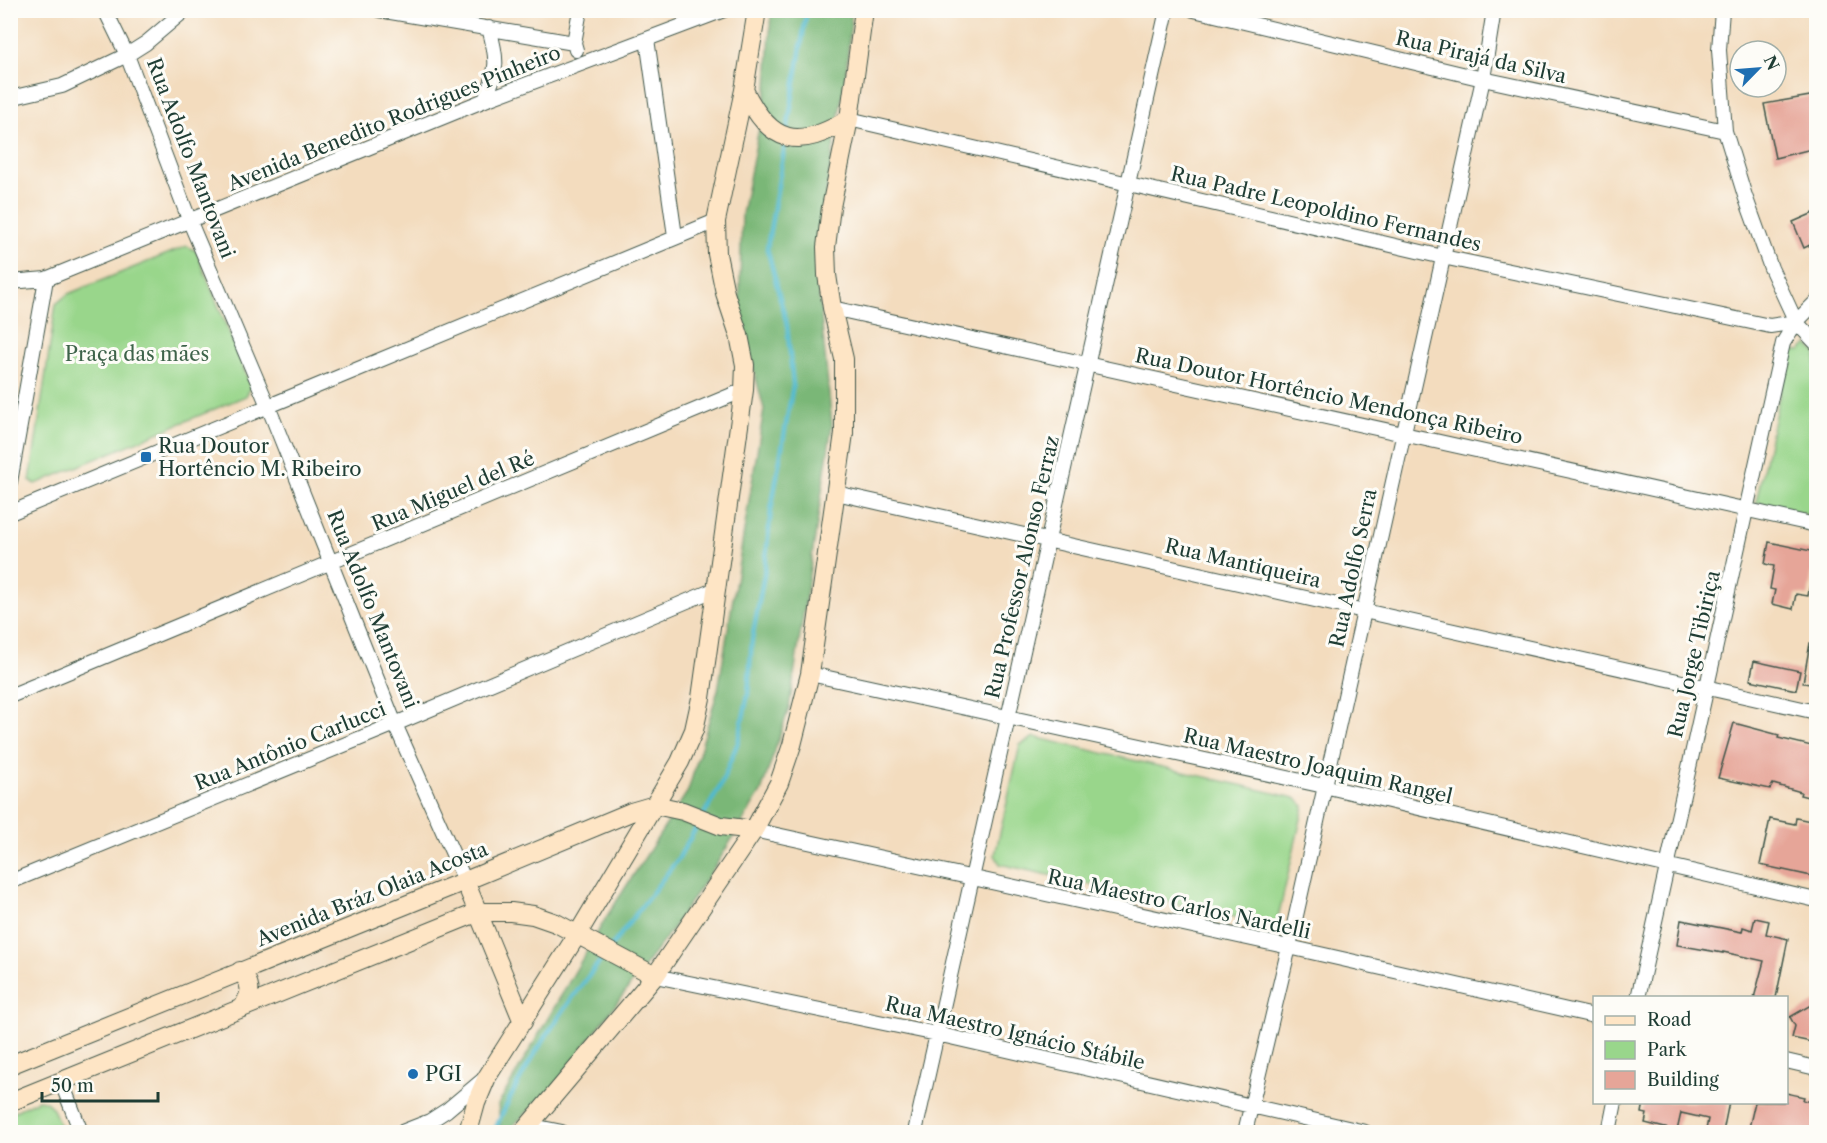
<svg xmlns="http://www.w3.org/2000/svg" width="1827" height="1143" viewBox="0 0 1827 1143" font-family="'Libre Caslon Text',serif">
  <rect width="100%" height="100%" fill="#fdfcf7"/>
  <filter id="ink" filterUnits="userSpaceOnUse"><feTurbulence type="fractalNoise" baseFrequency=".0167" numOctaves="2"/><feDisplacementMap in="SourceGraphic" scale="12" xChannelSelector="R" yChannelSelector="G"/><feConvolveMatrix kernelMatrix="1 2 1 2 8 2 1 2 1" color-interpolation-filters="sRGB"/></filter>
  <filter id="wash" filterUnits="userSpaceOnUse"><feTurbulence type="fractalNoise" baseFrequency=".008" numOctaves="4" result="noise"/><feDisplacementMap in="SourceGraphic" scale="24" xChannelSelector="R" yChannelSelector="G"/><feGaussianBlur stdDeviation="1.35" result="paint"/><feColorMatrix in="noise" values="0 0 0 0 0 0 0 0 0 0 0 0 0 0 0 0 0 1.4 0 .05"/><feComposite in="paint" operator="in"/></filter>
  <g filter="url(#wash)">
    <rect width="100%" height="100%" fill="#f3dcbe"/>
    <!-- green -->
    <path fill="#99d68b" stroke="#5c8a60" stroke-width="1.5" d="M187 246 196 251 251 387 246 396 36 484 30 481 56 304 68 294Z
      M1808 344 1816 353V517L1756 502 1789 351H1800Z
      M1034 737 1295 798 1304 806 1277 922 1270 925 1000 864 995 855 1020 745Z
      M38 1100C54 1100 57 1120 62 1132H11V1113Z"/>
    <!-- forest -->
    <path fill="#7ab777" stroke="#4c7a56" stroke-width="1.5" d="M771 11H852L846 73 826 193 817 275 832 425 789 708 761 792 719 860 665 939 552 1089 506 1132H501L498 1105 607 916 688 791 718 690 764 409 739 313 742 214 767 88Z"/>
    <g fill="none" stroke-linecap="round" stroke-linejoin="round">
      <!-- stream -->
      <path stroke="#51b9ce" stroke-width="4.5" d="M787 131 807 10
        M703 816 720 787 738 742 748 694 752 639 764 575 771 510 793 385 787 325 767 248 786 139
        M610 948 678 859 699 823
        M494 1132C522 1067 561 1010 605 955"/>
    </g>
    <g id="blocks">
      <!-- building -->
      <path fill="#e6a598" d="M1816 95V148L1775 158 1764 104Z
        M1816 212V242L1804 248 1793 222Z
        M1769 542 1816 552V574L1812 573 1808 596 1796 594 1793 609 1772 604 1775 590 1770 589 1774 566 1765 564Z
        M1810 643H1816V685L1803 683Z
        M1754 661 1800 671 1796 690 1750 680Z
        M1734 723 1779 735 1778 738 1816 747V799L1800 795 1801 792 1773 784 1770 789 1718 778Z
        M1796 818 1816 822V877L1760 865 1770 819 1795 824Z
        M1755 918 1769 921 1766 934 1788 939 1776 998H1754L1764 961 1723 952V953L1677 945 1681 920 1742 932 1743 927 1752 930Z
        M1816 1002V1043L1792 1038 1795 1026 1790 1017Z
        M1786 1093 1804 1097 1803 1100 1816 1103V1132H1748L1755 1102H1786Z
        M1644 1102H1729L1723 1132 1706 1130 1708 1119 1681 1113 1677 1131 1645 1123 1647 1114 1642 1113Z"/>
    </g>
  </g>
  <g filter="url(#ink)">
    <use href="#blocks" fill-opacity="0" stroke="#3f5549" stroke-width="1.5"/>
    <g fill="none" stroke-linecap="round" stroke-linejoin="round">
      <defs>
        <path id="street" d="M105 10 127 55 190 222 268 406 395 724 465 881
          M379 10 574 43
          M1194 10 1483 79 1725 131
          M1722 10 1719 50 1725 131 1745 196 1771 268 1796 322 1816 343
          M647 39 675 236
          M576 50 574 43 580 10
          M10 98 62 86 127 55 146 43 185 10
          M485 100C498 69 498 60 489 28
          M849 119 1443 257 1770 326 1796 322
          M10 282 46 279 485 100 724 10
          M832 308 1816 525
          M10 482 46 279
          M836 493 1816 712
          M10 513 716 221
          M810 674 1324 786 1816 900
          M10 696 744 390
          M754 830 1289 947 1594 1016
          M10 882 395 724 716 589
          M655 976 937 1034 1365 1132
          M1638 998 1783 343 1796 322 1816 302
          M1786 1061 1816 1068
          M61 1081 81 1132
          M528 1125 562 1132
          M402 1132 430 1121 447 1110 485 1078
          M915 1132 1167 10
          M1245 1132 1289 947 1483 79 1494 10
          M1609 1132 1615 1102"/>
        <path id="secondary" d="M744 90C771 145 798 150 849 119
          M465 881 523 1022
          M240 971C252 984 252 992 243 1007
          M10 1065 465 881 631 812 655 805 683 811 721 826 754 830
          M10 1102 479 912H511L533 915 556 923 655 976
          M468 1132 476 1103 487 1077 577 935 680 762 694 730 701 698 744 390 745 365 739 335 725 293 717 254 716 221 744 90 757 10
          M523 1132 655 976 754 830 779 783 792 745 810 674 844 433V359L832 308 827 275 826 247 831 207 849 119 864 10"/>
      </defs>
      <!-- street casing -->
      <use href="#street" stroke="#3f5549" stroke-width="16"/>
      <!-- secondary casing -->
      <use href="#secondary" stroke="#3f5549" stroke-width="20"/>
      <!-- path -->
      <path stroke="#3f5549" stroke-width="3" stroke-dasharray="1.5 4.5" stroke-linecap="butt" d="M10 1122 17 1132"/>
      <!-- street -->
      <use href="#street" stroke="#fff" stroke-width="14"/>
      <!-- secondary -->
      <use href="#secondary" stroke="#fee5c5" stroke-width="18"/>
    </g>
  </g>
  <!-- markers -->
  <g fill="#1f6fb2" stroke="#fdfcf7" stroke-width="2">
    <rect x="140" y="451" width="12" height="12" rx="3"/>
    <circle cx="413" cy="1074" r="6"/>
  </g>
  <g text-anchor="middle" stroke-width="6" stroke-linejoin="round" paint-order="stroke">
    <!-- street labels -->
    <g font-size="20" fill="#1f3d34" stroke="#fdfcf7">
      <text transform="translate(1481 57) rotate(13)" y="7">Rua Pirajá da Silva</text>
      <text transform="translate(394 118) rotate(-22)" y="7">Avenida Benedito Rodrigues Pinheiro</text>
      <text transform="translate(191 158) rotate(69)" y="7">Rua Adolfo Mantovani</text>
      <text transform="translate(1326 209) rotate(13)" y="7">Rua Padre Leopoldino Fernandes</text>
      <text transform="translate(1329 396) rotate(12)" y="7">Rua Doutor Hortêncio Mendonça Ribeiro</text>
      <text transform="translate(453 491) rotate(-23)" y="7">Rua Miguel del Ré</text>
      <text transform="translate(1243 563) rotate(13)" y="7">Rua Mantiqueira</text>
      <text transform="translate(1022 567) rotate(-77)" y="7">Rua Professor Alonso Ferraz</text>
      <text transform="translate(1353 568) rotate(-78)" y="7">Rua Adolfo Serra</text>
      <text transform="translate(373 609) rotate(68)" y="7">Rua Adolfo Mantovani</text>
      <text transform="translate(1694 654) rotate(-77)" y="7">Rua Jorge Tibiriça</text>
      <text transform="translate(290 746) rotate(-22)" y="7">Rua Antônio Carlucci</text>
      <text transform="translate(1318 766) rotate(13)" y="7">Rua Maestro Joaquim Rangel</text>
      <text transform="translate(372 894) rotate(-22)" y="7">Avenida Bráz Olaia Acosta</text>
      <text transform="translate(1179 904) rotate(12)" y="7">Rua Maestro Carlos Nardelli</text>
      <text transform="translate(1015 1033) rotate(13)" y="7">Rua Maestro Ignácio Stábile</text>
    </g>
    <!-- park labels -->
    <g font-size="20" fill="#3e634a" stroke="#fdfcf7">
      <text x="137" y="361">Praça das mães</text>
    </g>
    <!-- poi labels -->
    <g font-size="20" fill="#1f3d34" stroke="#fdfcf7" text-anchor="start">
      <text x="158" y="453">Rua Doutor<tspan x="158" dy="23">Hortêncio M. Ribeiro</tspan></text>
      <text x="425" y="1081">PGI</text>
    </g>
  </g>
  <!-- margin -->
  <rect width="1827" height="1143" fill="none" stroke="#fdfcf7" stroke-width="36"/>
  <!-- legend -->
  <rect x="1593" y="996" width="195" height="108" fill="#fdfcf7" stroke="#a4b0a9" stroke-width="1.5"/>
  <rect x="1605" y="1016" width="30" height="9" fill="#fee5c5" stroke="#a4b0a9" stroke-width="1.5"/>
  <text x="1647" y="1026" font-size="18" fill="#1f3d34">Road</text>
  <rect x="1605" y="1041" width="30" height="18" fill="#99d68b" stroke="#a4b0a9" stroke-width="1.5"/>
  <text x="1647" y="1056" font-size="18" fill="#1f3d34">Park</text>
  <rect x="1605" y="1071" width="30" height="18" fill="#e6a598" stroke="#a4b0a9" stroke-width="1.5"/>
  <text x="1647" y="1086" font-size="18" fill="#1f3d34">Building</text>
  <!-- north arrow -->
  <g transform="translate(1758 69) rotate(65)"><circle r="28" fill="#fdfcf7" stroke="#a4b0a9" stroke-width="1.5"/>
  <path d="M0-4.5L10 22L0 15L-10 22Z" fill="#1f6fb2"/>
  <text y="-9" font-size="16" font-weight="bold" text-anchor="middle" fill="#1f3d34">N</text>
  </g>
  <!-- scale -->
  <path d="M42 1092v9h116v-9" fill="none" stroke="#1f3d34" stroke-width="3"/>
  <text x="51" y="1092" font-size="18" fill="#1f3d34" stroke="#fdfcf7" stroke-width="4.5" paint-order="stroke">50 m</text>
</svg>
